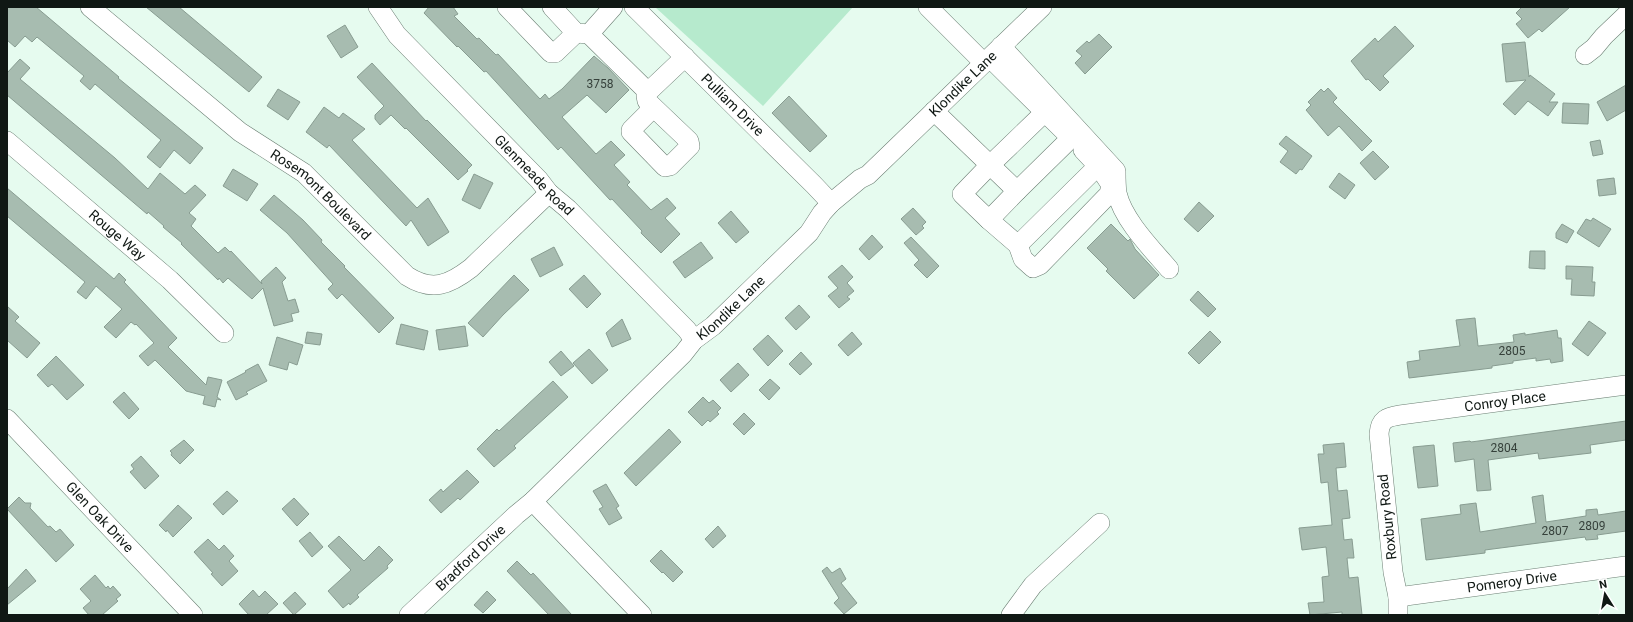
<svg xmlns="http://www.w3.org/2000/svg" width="1633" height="622" viewBox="0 0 1633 622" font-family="Roboto,sans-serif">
  <rect width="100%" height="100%" fill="#e6fbef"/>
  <!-- green -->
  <path fill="#b6eacd" d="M655 7H853L763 106Z"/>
  <!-- building -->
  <path fill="#a7bcb0" stroke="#889c91" d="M7 7H36L119 77 118 78 203 148 190 164 174 150 160 168 147 157 161 140 95 84 90 90 80 81 84 76 37 37 32 42 25 36 15 47 7 40Z
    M146 7H179L262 77 249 92Z
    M429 7H453L458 14 454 16 477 39 479 38 496 55 498 54 540 99 545 94 549 99 562 89 594 56 608 68 629 90 606 113 587 95 562 117 596 154 611 141 625 155 614 165 630 182 627 185 651 210 667 198 676 208 665 218 680 234 661 253 641 233 642 231 612 199 610 200 561 147 558 150 486 71 484 72 458 46 457 47 424 13Z
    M1522 7H1570L1542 32 1539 29 1528 38 1516 24 1522 19 1516 13Z
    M345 25 358 47 341 58 327 36Z
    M1395 26 1414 46 1383 76 1389 82 1380 91 1368 79 1366 80 1351 61 1375 38 1378 42Z
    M1099 34 1112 47 1085 74 1075 63 1082 56 1076 51 1087 41 1089 43Z
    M1525 42 1529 77 1530 75 1555 94 1549 102H1558L1548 116 1528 101 1515 115 1503 104 1526 80 1506 82 1502 44Z
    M20 59 30 68 20 79 115 158 148 189 160 173 185 194 195 185 206 195 189 213 196 219 191 226 218 253 225 247 230 252 231 251 262 284 261 281 276 267 286 278 282 282 288 301 295 299 299 312 291 314 293 321 274 326 263 288 252 299 228 278 223 283 219 278 218 280 181 244 182 243 163 227 164 226 148 212 147 214 7 95V73Z
    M372 63 426 121 427 120 472 165 467 170 468 171 458 180 406 128 405 129 391 115 380 125 375 119V115L384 106 357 77Z
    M1626 85V110L1607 121 1597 102Z
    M1328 88 1337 98 1333 102 1372 141 1362 151 1339 126 1328 136 1306 110 1311 105 1308 102 1321 89 1324 92Z
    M278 89 300 102 288 120 267 106Z
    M789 96 827 136 810 152 772 113Z
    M1563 103 1589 104 1588 124 1562 123Z
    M324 107 339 118 343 113 365 129 352 140 417 208 428 198 449 232 428 246 411 220 406 226 329 145 327 148 306 132Z
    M1286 136 1312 156 1302 170 1300 169 1296 174 1280 162 1288 151 1279 144Z
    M1600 140 1603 154 1593 156 1590 142Z
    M1373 151 1389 167 1375 180 1360 163Z
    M233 169 258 184 247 201 223 186Z
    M1339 173 1355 185 1345 199 1329 187Z
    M474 174 493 183 480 209 462 200Z
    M1614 178 1616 194 1599 196 1597 180Z
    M7 188 114 279 119 273 126 280 124 282 177 338 168 347 206 385 208 377 222 380 217 397 221 400 217 399 215 407 203 404 205 396 186 391 155 360 148 366 139 356 154 343 136 324 135 325 131 322 116 338 104 327 122 309 96 286 86 299 77 292 85 282 7 216Z
    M274 195 303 220 322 240 321 242 345 266 344 267 394 318 379 333 342 294 337 299 328 289 333 284 287 233 260 210Z
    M1199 202 1214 216 1198 232 1184 219Z
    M913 208 926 222 922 226 924 228 916 235 901 219Z
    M731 211 749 232 736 243 718 223Z
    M1593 218 1611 229 1599 247 1577 233 1586 219 1591 221Z
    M1111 224 1128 241 1130 239 1135 249 1159 275 1134 299 1106 271 1108 269 1087 248Z
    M1562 224 1574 231 1567 243 1556 238V233Z
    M872 235 883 247 869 260 859 249Z
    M911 237 939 266 927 278 914 265 919 260 904 243Z
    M701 242 713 258 685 278 673 262Z
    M554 247 563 265 540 277 531 259Z
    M1530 251H1545V269L1529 268Z
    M842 265 853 277 847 283 854 291 847 297 850 299 839 308 828 296 838 288 828 277Z
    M1566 266 1593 267 1592 282H1595L1594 296 1571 295 1572 279H1566Z
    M514 275 529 290 503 315 483 337 468 323Z
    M584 275 601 294 587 308 569 289Z
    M1198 291 1216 309 1208 317 1190 300Z
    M799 305 810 317 796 330 785 318Z
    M7 306 19 317 15 321 40 343 27 358 7 340Z
    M1475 318 1478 346 1514 342 1513 335 1525 333V335L1557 330 1558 338H1561L1563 361 1551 363 1550 359 1536 361V358L1513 361V363L1492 366V368L1409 378 1407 362 1420 360 1419 351 1460 346 1456 320Z
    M622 319 631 339 612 347 606 333Z
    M1589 321 1606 333 1588 356 1572 344Z
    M401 324 428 331 424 350 396 344Z
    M465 326 468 346 439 350 436 330Z
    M1210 331 1221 342 1199 364 1188 353Z
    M307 332 322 334 320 345 305 343Z
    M852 332 862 344 848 356 838 345Z
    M768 335 783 351 768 366 753 349Z
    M277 337 303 345 297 365 289 362 287 370 269 365Z
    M589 349 608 370 592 384 573 363Z
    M561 351 574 366 561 376 549 362Z
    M801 352 812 364 800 375 789 364Z
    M56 356 84 385 67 400 52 384 48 387 37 375Z
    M738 363 749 375 731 392 720 380Z
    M258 364 267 381 246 392 248 394 236 400 227 382 246 372 245 371Z
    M770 379 780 388 769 400 759 390Z
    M553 381 568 397 514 446 516 448 494 467 477 449 497 429 499 431Z
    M124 392 139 409 129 419 113 402Z
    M703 397 709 403 713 400 721 408 717 412 719 414 710 422 708 420 702 426 688 412Z
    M744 413 755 424 744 435 733 424Z
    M1626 421V440L1590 445 1591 453 1539 459 1538 453 1488 460 1491 490 1477 491 1474 459 1455 462 1453 443 1470 441 1471 442Z
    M669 429 681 442 636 486 624 473Z
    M184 440 194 450 180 464 171 455 172 453 170 451Z
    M1344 443 1346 467 1336 468 1338 491 1347 490 1350 518 1342 519 1344 540 1352 539 1354 558H1347L1349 578 1358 577 1362 615H1342V612L1310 615 1308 603 1324 602 1322 577 1329 576 1326 547 1302 550 1299 528 1332 525 1328 482 1321 483 1318 454H1324L1323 445Z
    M1434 445 1438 486 1418 488 1413 447Z
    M141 456 159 476 145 489 130 472 134 469 131 465Z
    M467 470 479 482 460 500 458 498 441 513 429 500 441 489 443 492Z
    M606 484 619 506 616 508 622 518 609 525 599 509 603 507 593 491Z
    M227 491 238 501 223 515 213 504Z
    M1543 495 1546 522 1586 516V510L1597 509 1598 515 1626 511V531L1597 535 1598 539 1586 540 1585 537 1485 550V553L1426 560 1421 519 1461 514 1460 505 1476 503 1480 532 1536 523 1532 497Z
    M19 497 25 503H31L30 508 48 527 50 526 56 532 60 529 74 545 56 562 7 509Z
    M294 498 309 514 297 526 282 509Z
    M178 505 192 518 173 537 167 530 166 532 159 525Z
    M718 526 726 536 713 548 705 539Z
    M310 532 323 547 312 557 299 541Z
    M339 536 364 561 379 546 393 560 387 566 388 568 357 595 359 597 350 605 349 603 343 608 328 591 351 570 328 546Z
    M208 539 219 550 224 545 234 556 229 561 238 571 222 586 211 574 213 573 194 552Z
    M661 550 683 572 673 582 663 572 662 573 650 561Z
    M517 561 531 575 533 573 572 615H549L507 571Z
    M827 567 832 573 840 568 846 579 841 583 857 603 844 614 834 603 839 598 822 571Z
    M26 569 36 581 7 605V589Z
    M95 575 106 588 108 586 110 589 113 586 121 595 116 599 118 601 102 615H89L83 608 91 601 80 589Z
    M253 590 259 597 265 591 278 604 266 615H249L239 604Z
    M487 591 496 600 483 613 474 605Z
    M295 592 306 604 294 615 283 603Z"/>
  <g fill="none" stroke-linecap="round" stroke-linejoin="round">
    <defs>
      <g id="minor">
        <path id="s1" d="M90 7 240 132 304 173 407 276C432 292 449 285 471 268L549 193"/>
        <path id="s2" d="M378 7 397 35 539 180 549 193 568 209 687 330 694 340"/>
        <path d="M507 7 551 53H555L576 33"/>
        <path d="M552 7 576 33 589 34"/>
        <path d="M613 7 589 34 648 92"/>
        <path id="s3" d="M634 7 814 185 831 203"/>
        <path d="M928 7 984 63"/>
        <path d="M1001 46 1116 171C1116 178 1116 186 1117 193 1123 220 1152 249 1169 269"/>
        <path d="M1585 55 1594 48 1604 36 1626 15"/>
        <path d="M653 108 631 130V132L665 167 670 166 690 146 689 141 647 101 646 96 648 92 685 57"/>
        <path d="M934 111 1017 191 1071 138 990 58"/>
        <path id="s4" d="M7 141 170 280 224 333"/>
        <path d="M1017 191 989 220 1018 245 1098 166 1083 150"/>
        <path d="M989 220 962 194 990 165 1045 112"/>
        <path d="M1018 245 1023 259 1033 268 1040 265 1109 194 1111 185 1105 176"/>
        <path id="s5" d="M7 419 193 615"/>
        <path d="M533 501 541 510 642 615"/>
        <path id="s6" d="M1398 597 1626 566"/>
        <path id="s7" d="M409 615 516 515 533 501 683 354 694 340 713 326 809 233 822 213 831 203 860 179 868 175 1042 7"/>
        <path d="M1011 615 1033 585 1100 523"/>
        <path id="s8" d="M1398 615V597L1393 572 1379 434C1380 419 1387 417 1400 415L1626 385"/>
      </g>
    </defs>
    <!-- minor casing -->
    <use href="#minor" stroke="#6c7f74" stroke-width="20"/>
    <!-- minor -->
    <use href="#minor" stroke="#fff" stroke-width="19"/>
  </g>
  <g text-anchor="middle" stroke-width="3" stroke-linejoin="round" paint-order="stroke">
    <!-- number labels -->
    <g font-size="12" fill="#36413b">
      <text x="600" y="88">3758</text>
      <text x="1512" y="355">2805</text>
      <text x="1504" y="452">2804</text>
      <text x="1592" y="530">2809</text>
      <text x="1555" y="535">2807</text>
    </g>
    <!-- street labels -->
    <g font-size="14" fill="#101814" stroke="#fff">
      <text dy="5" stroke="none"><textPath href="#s7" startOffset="769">Klondike Lane</textPath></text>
      <text dy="5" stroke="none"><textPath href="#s3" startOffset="139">Pulliam Drive</textPath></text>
      <text dy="5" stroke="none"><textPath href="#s2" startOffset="230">Glenmeade Road</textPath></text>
      <text dy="5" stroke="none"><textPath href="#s1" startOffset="298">Rosemont Boulevard</textPath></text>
      <text dy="5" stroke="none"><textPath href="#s4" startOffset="145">Rouge Way</textPath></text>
      <text dy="5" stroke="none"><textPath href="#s7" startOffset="445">Klondike Lane</textPath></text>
      <text dy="5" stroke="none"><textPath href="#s8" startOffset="320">Conroy Place</textPath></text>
      <text dy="5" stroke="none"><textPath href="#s5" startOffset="135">Glen Oak Drive</textPath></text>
      <text transform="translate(1387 517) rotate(-96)" y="5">Roxbury Road</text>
      <text dy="5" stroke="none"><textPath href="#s7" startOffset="84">Bradford Drive</textPath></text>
      <text dy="5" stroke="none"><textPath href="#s6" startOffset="115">Pomeroy Drive</textPath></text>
    </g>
  </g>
  <!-- border -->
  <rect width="1633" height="622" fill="none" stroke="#101814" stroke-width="16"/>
  <!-- north arrow -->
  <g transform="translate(1605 594) rotate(349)" stroke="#ffffff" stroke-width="3" paint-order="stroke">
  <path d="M0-3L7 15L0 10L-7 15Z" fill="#101814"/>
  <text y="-6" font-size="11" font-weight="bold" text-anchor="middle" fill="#101814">N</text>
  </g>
</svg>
